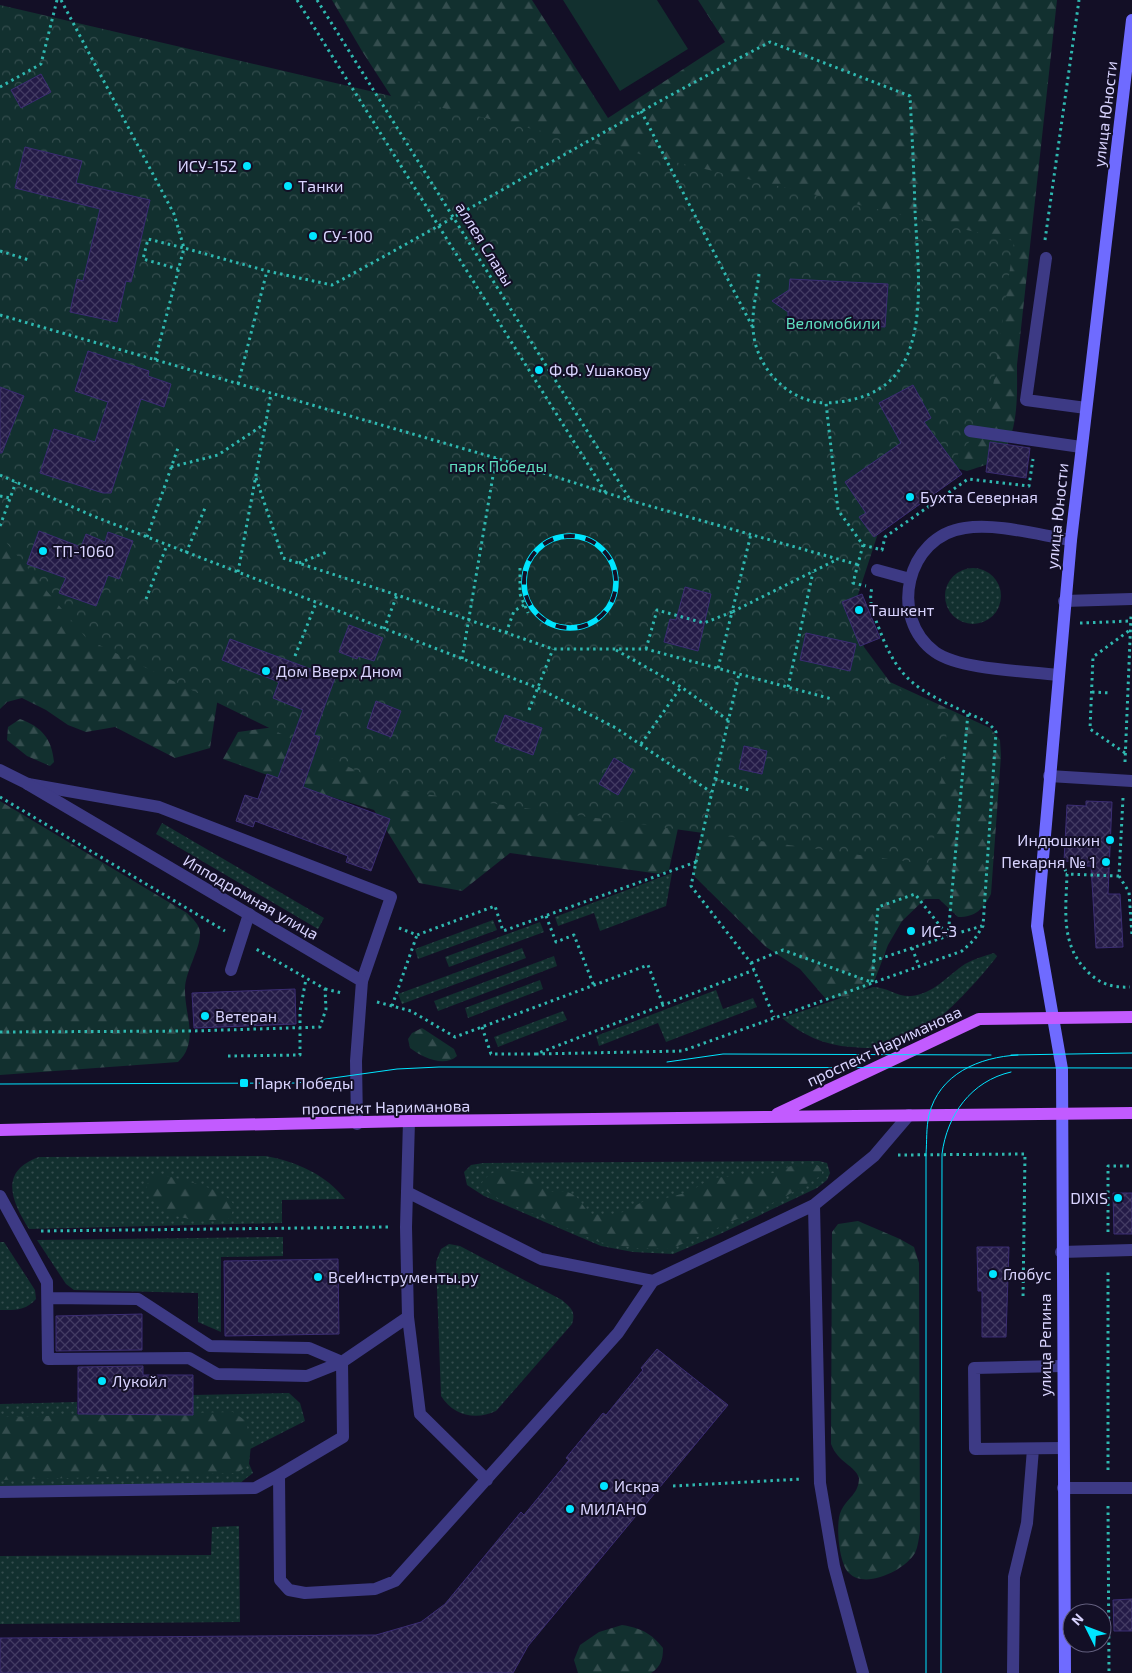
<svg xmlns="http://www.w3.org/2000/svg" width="1132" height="1673" viewBox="0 0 1132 1673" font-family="'Exo 2',sans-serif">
  <defs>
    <pattern id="grass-dots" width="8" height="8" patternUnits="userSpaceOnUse" patternTransform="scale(1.25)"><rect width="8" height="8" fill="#12302f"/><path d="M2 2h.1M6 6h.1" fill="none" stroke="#344d4e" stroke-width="1.8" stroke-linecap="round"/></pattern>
    <pattern id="forest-firs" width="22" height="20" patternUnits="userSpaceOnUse" patternTransform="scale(1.25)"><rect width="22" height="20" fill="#12302f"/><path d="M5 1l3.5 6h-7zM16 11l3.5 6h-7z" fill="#344d4e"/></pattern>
    <pattern id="park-crowns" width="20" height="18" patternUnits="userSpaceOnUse" patternTransform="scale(1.25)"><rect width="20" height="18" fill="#12302f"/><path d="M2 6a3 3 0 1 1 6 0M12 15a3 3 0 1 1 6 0" fill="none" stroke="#344d4e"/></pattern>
    <pattern id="building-cross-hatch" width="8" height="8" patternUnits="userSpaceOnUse" patternTransform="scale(1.25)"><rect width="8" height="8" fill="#241b47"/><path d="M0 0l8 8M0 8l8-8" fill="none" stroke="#433b63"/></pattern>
  </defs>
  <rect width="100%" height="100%" fill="#130f26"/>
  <!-- grass -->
  <path fill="url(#grass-dots)" d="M945 596a28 28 0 1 1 56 0a28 28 0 1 1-56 0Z
    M162 823 324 918 318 929 156 834Z
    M672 873 666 906 600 931 594 913 558 926 555 917Z
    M493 920 497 930 418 959 415 949Z
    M540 922 544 932 449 967 445 957Z
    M522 948 526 958 402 1004 398 994Z
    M994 953 997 956 995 959C971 989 928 1037 890 1046 878 1049 863 1048 851 1047 824 1045 802 1035 782 1018L873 987C887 987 897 997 911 996 934 994 947 976 965 964 974 959 984 956 994 953Z
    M554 956 557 966 438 1011 434 1001Z
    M540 980 543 989 468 1018 465 1008Z
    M716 990 723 1009 753 998 757 1007 666 1042 658 1023 599 1046 596 1036Z
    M563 1011 567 1020 498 1047 494 1037Z
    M266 1156C297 1162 325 1174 345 1199L282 1200V1223L29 1229C10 1199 0 1171 39 1157Z
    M819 1161 827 1163 830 1173 827 1180 817 1188 720 1234 673 1254 633 1252 601 1246 484 1196 467 1185 464 1172 471 1165 483 1163Z
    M283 1237V1256L221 1257V1332L198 1322V1293L74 1290 66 1284 37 1240Z
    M0 1242H4L35 1290 36 1299C25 1311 16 1310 0 1310Z
    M449 1244 460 1246 562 1300C571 1308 576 1311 572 1324L496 1411C475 1421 453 1415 441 1396L436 1262 441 1249Z
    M289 1393 300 1403 305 1421 244 1452 253 1473 240 1483 0 1487V1404L77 1402V1414L193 1415V1395Z
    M239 1526 240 1622 0 1624V1556L211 1555 212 1527Z"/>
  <!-- forest -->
  <path fill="url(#forest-firs)" d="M332 0H532L608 118 725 42 698 0H1057L1017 365C1017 393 1020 444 993 461 986 466 975 468 967 471L563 362 362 51Z
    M0 453 219 691 210 748 175 758 115 727 86 732 68 725 46 710 22 698 7 702 0 709Z
    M850 600 864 647 890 682 990 728 1000 740 1001 756 991 894C983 909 976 917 958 917L939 899H925L902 921 888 945 874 982 856 996 826 999 800 969 766 947 695 877 693 867 703 825Z
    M20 719C42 727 52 739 54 762L50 766 27 756 7 740 8 727Z
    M290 725 680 819 669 870 660 874 510 853 462 891 419 883 374 810 312 791 223 759 238 732Z
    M0 801 187 913C192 918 199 924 200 932 201 948 186 970 185 988 184 1014 200 1041 178 1062L0 1075Z
    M422 1028 454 1049 457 1056C444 1068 422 1057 410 1048L408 1039 412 1033Z
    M796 1164 817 1165 822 1168V1175L781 1199 671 1249 634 1248 599 1242 501 1200 485 1190 481 1184C500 1156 532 1174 550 1192 574 1189 577 1196 589 1214L607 1215 623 1212 644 1201 666 1198 689 1192 712 1178 774 1173Z
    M159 1174C179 1180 224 1187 234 1205L231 1217 226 1220C194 1220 161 1222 146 1189L150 1176Z
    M858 1221 900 1239 914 1247 919 1263 920 1531C919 1537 918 1547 915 1553 905 1570 865 1590 849 1573 839 1564 835 1523 841 1511 847 1498 859 1494 859 1478 855 1465 838 1463 831 1444L832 1232 838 1224Z
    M233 1412 246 1421 251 1445 249 1464 237 1473 0 1480V1417Z
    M622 1625C641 1628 651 1633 663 1648 663 1659 661 1667 651 1673H578L574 1660 580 1645 599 1632Z"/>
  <!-- park -->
  <path fill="url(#park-crowns)" d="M0 5 1014 241 988 421 951 462 885 512 851 616 863 651 889 685 949 714 931 865 396 790 87 639 0 535Z"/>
  <!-- pitch -->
  <path fill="#12302f" d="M563 0H657L688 49 620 91Z"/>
  <!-- building -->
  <path fill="url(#building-cross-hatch)" stroke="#3b2d73" d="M41 74 51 92 21 108 11 90Z
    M25 147 82 161 76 183 150 200 131 282 126 281 117 322 70 312 77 279 83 281 100 209 15 188Z
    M790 279 888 284 885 327 788 321V312L772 301 789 290Z
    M88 351 149 371 148 376 171 384 164 407 141 399 111 493H103L40 473 54 429 95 442 108 402 75 391Z
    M913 385 931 418 924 422 962 474 874 537 859 517 866 513 845 482 901 443 879 403Z
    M0 387 24 396 2 453H0Z
    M990 442 1030 448 1026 478 986 472Z
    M39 531 81 547 86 534 105 542 108 532 133 541 119 579 108 575 96 606 59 593 66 578 27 564Z
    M685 587 711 594 698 651 664 642 670 619 676 620Z
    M862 594 880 638 860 646 842 602Z
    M349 625 383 638 374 661 358 656 357 659 339 652Z
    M806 633 856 644 850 671 800 660Z
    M230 639 335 678 314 735 320 737 303 787 390 819 371 871 346 862 348 856 255 821 253 827 236 821 245 795 258 799 267 774 278 778 303 710 273 698 279 682 222 660Z
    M376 701 401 711 391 737 367 728Z
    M505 715 542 728 533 755 495 741Z
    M744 746 767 751 762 774 739 769Z
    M614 758 633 770 618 795 599 784Z
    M1086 801 1112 802 1108 894H1120L1123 947 1096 948 1091 866H1083V862L1064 861 1067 805 1086 806Z
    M295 989 296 1024 194 1028 192 993Z
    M1113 1193H1132V1234H1114Z
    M977 1247H1009L1006 1337H982V1291H978Z
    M338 1259 339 1334 225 1336 224 1261Z
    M142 1314V1350L56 1351V1316Z
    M657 1349 728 1405 528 1646 513 1673H0V1638L376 1635 421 1622 445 1604 521 1512 524 1515 569 1460 566 1458 603 1413 606 1415 643 1370 641 1368Z
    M143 1366V1375H193V1415L78 1414V1367Z
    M1132 1599V1631H1114L1113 1600Z"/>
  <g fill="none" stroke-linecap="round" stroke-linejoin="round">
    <!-- path -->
    <path stroke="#2fb8b0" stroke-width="3" stroke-dasharray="2.5 4" stroke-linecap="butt" d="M61 0 174 214 184 248 267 271
      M297 0 606 493
      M317 0 631 501
      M0 87 41 64 57 0
      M641 111 752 326
      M1045 240 1079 0
      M0 251 29 260
      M759 274C757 291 752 310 753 327 754 366 787 402 826 403
      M0 315 496 458 632 501 859 565
      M155 360 184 248 148 239 143 259 178 269
      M238 384 267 271 332 285C479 205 622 119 770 42L910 96C912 134 914 172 915 210 917 258 928 333 897 373 880 395 852 402 826 403L838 510 863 545 853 583 866 586
      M171 467 218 455 266 423
      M0 475 93 516 538 688 616 728 711 792
      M256 478 283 558 397 595 553 649H646L832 699
      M0 496 10 498
      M0 526 16 482
      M147 537 179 445
      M863 545 882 550 885 537 968 479 1029 486 1033 459
      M186 553 205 508
      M299 563 327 552
      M520 568V594L528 613
      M238 572 271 394
      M146 599 167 545
      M1080 623 1131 621
      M384 629 397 595
      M506 633 514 611 524 605
      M646 649 657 610 704 623 732 612 751 534
      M616 650 681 687 728 720
      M295 656 316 603
      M462 659 496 458
      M718 668 732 612 838 559
      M788 687 813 572
      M1092 692 1110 693
      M529 710 553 649
      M641 744 681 687
      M1125 753 1090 729 1093 657 1130 630
      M1125 762 1131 616
      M715 779 752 791
      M0 797 225 931
      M1123 798 1119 876 1129 892 1132 935
      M696 862 739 674
      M1062 863 1067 874
      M1119 876 1067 874C1066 910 1060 945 1088 972 1100 984 1113 988 1130 987
      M546 916 556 942 574 935 594 986
      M399 928 417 935 495 906 503 931 696 862 691 886 751 963 774 1017
      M912 948 919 966
      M873 961 948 936 968 713
      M751 963 783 950 871 982
      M872 982 878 907 915 894 948 936 982 926
      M325 989 342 993
      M377 1002 411 1011 455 1037 648 965 663 1005
      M392 1006 417 935
      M482 1027 491 1054H536L754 970
      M0 1032 193 1031 320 1027 326 1009 325 989 256 949
      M536 1054 682 1051 962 951 974 940 983 926 996 732C988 720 978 718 965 712 918 690 899 681 880 631 874 615 868 604 872 587
      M228 1056 300 1055V1011L306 979
      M898 1155 1025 1154 1023 1299
      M41 1231 389 1227
      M1108 1232V1166H1132
      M1108 1470V1269
      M673 1486 802 1479
      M1108 1506 1109 1673"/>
    <!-- lane -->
    <path stroke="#3d3a85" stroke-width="12" d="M1046 258 1026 400 1086 408
      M970 431 1081 447
      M877 570 910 579
      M1058 675C1026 671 960 670 935 652 888 618 906 536 965 528 997 523 1039 535 1071 540
      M1049 776 1132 781
      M28 784 159 807 391 897 362 981
      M231 970 249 914
      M407 1192 541 1259 653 1281 814 1205 874 1156 909 1115
      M0 1196 47 1282 48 1359 189 1358 217 1374 307 1376 342 1362 408 1317 406 1227 409 1121
      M814 1205 820 1483 834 1566 863 1673
      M1061 1252 1132 1250
      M48 1298 138 1299 210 1346 309 1348 342 1362
      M408 1317 420 1414 487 1480
      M342 1362 343 1437 279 1475 280 1580 289 1590 305 1593 375 1589 395 1581 618 1333 653 1281
      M1062 1366 974 1368 975 1449 1063 1448
      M0 1492 255 1488 279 1475
      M1013 1673 1014 1577 1027 1523 1033 1449"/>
    <!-- street -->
    <path stroke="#3d3a85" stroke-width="12" d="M1064 601 1132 599
      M0 770 26 783 362 981 356 1061 357 1124
      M1063 1488H1132"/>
    <!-- secondary -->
    <path stroke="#6f6bff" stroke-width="12" d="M1065 1673 1062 1069 1037 926 1071 540 1132 20"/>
    <!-- primary -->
    <path stroke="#c25bff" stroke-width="12" d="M777 1114 979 1019 1132 1017
      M0 1130 409 1121 1132 1113"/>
    <!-- tram -->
    <path stroke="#00e5ff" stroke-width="1" d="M1011 1055 1132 1053
      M667 1062 723 1054 991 1055
      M0 1084 297 1083 397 1069 439 1067 1132 1068
      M926 1673V1154C927 1141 926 1128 929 1115 939 1074 979 1057 1018 1055
      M941 1673 942 1154C947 1115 971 1081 1011 1072"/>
    <defs>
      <path id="rail" d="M524 582a46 46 0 1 1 92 0a46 46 0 1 1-92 0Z"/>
    </defs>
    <!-- rail casing -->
    <use href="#rail" stroke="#00e5ff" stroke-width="5.5"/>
    <!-- rail -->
    <use href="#rail" stroke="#130f26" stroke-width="4" stroke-dasharray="11" stroke-linecap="butt"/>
  </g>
  <!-- markers -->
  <g fill="#00e5ff" stroke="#130f26" stroke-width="2">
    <circle cx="247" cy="166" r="5"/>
    <circle cx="288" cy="186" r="5"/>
    <circle cx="313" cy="236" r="5"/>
    <circle cx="539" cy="370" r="5"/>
    <circle cx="910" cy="497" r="5"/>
    <circle cx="43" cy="551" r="5"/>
    <circle cx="859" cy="610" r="5"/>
    <circle cx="266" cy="671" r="5"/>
    <circle cx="1110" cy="840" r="5"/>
    <circle cx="1106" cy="862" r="5"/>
    <circle cx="911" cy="931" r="5"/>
    <circle cx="205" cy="1016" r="5"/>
    <rect x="239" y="1078" width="10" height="10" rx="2.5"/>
    <circle cx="1118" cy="1198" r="5"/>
    <circle cx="993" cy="1274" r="5"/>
    <circle cx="318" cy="1277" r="5"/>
    <circle cx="102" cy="1381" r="5"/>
    <circle cx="604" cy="1486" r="5"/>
    <circle cx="570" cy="1509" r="5"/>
  </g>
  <g text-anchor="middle" stroke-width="4" stroke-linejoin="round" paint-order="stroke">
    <!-- street labels -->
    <g font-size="16" fill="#d9d4ff" stroke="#130f26">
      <text transform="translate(1105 114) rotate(-83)" y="6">улица Юности</text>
      <text transform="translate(485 244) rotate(58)" y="6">аллея Славы</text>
      <text transform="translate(1057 516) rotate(-84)" y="6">улица Юности</text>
      <text transform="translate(251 897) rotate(30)" y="6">Ипподромная улица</text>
      <text transform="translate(884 1046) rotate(-25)" y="6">проспект Нариманова</text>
      <text transform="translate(386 1107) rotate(-1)" y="6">проспект Нариманова</text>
      <text transform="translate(1045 1345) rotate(-90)" y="6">улица Репина</text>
    </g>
    <!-- poi labels -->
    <g font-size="16" fill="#d9d4ff" stroke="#130f26" text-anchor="start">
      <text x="237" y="172" text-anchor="end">ИСУ-152</text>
      <text x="298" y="192">Танки</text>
      <text x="323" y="242">СУ-100</text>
      <text x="549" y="376">Ф.Ф. Ушакову</text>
      <text x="920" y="503">Бухта Северная</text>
      <text x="53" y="557">ТП-1060</text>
      <text x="869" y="616">Ташкент</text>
      <text x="276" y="677">Дом Вверх Дном</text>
      <text x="1100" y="846" text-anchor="end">Индюшкин</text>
      <text x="1096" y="868" text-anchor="end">Пекарня № 1</text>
      <text x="921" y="937">ИС-3</text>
      <text x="215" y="1022">Ветеран</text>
      <text x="254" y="1089">Парк Победы</text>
      <text x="1108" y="1204" text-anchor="end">DIXIS</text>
      <text x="1003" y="1280">Глобус</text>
      <text x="328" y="1283">ВсеИнструменты.ру</text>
      <text x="112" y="1387">Лукойл</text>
      <text x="614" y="1492">Искра</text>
      <text x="580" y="1515">МИЛАНО</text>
    </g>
    <!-- park labels -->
    <g font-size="16" fill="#5fe0c0" stroke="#130f26">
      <text x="833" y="329">Веломобили</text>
      <text x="498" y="472">парк Победы</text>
    </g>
  </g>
  <!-- north arrow -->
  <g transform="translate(1087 1628) rotate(312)"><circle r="24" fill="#130f26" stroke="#625e7d"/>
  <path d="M0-4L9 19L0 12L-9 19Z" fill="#00e5ff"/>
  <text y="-8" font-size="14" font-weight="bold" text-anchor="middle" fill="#d9d4ff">N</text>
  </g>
</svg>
